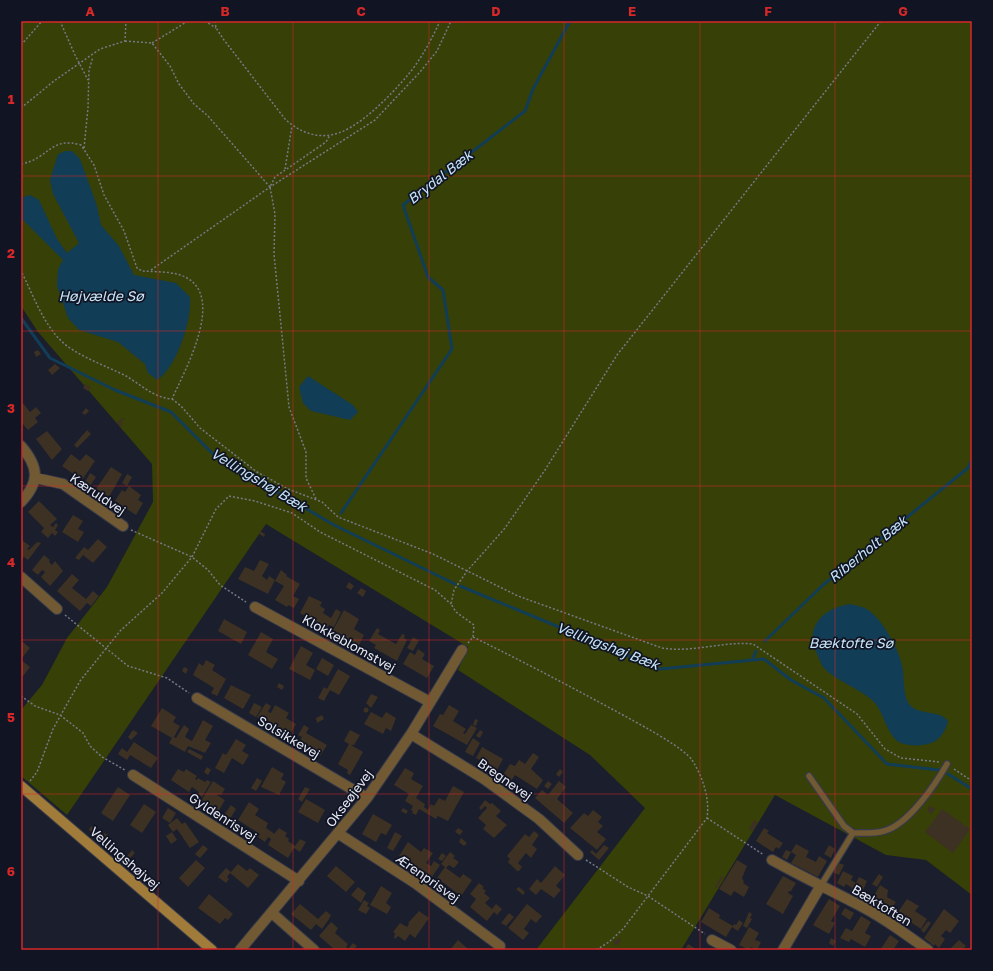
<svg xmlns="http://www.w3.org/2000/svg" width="993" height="971" viewBox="0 0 993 971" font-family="'Golos Text',sans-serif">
  <rect width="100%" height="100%" fill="#1a1e2d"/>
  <!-- green -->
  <path fill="#374006" d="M21 21H972V895L926 860 886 855 775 795 681 950H536L645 808 590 755 458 670 468 647 266 524 67 815 21 776V710L42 685 67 638 107 587 153 502 152 464 38 332 21 306Z"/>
  <!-- water -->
  <path fill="#113d57" d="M66 151H72L80 159 97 206 101 225 119 246 134 275 176 283 190 297C192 320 177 367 157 380L148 373 145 364 118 342 79 330 68 318 57 286 58 269 63 260 22 219 21 198 30 195 39 200 57 239 67 253 79 243 53 194 50 180 58 154Z
    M308 376 353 405 358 412 350 420 311 411 303 403 299 387Z
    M850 604C858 606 866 607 872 613 883 622 900 651 902 666 905 677 902 699 912 707 922 715 939 710 948 721 947 727 943 735 938 739 930 747 903 748 895 739 885 728 883 710 872 700 860 689 833 679 824 668 821 665 819 658 817 654 804 627 823 608 850 604Z"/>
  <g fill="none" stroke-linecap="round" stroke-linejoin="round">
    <!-- stream -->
    <path stroke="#113d57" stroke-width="3" d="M21 318 50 358 115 390 171 412 214 455 334 525 455 584
      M341 513 452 349 443 290 428 277 403 205 525 111 533 89 570 21
      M460 586 660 669 764 659 791 680 824 698 887 764 939 770
      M765 641 823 585 968 468 972 460
      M752 660 756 651
      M948 774 972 789"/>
  </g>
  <!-- building -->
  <path fill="#3d3123" d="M38 350 41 354 36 357 34 352Z
    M55 364 60 368 52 375 48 370Z
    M85 384 91 387 88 391 83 388Z
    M22 402 30 412 36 407 41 413 35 418 38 422 28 430 21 422Z
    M86 408 89 411 85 415 82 413Z
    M123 418 125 419 121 422 123 424 120 427 117 422Z
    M87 430 91 434 77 448 74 445Z
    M47 431 62 449 52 460 36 439Z
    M71 454 80 461 86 454 95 461 82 480 62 466Z
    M111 467 122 474 109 497 96 489Z
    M90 473 96 477 90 486 85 482Z
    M127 474 132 477 127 486 122 483Z
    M129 486 141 495 138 500 143 503 136 515 115 501 122 490 125 492Z
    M39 501 57 519 50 525 53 527 56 523 58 525 55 530 58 532 55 536 52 533 48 538 41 532 44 528 28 512Z
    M73 515 83 521 78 529 84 532 78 542 62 532Z
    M260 531 265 534 264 537 259 534Z
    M98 539 107 547 93 563 83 555 79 560 75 558 84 547 88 550Z
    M23 541 30 546 27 549 29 550 36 543 39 542 41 543 28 560 24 557 21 560V544Z
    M44 555 50 560 49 562 52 565 55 561 63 571 50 586 41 577 45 572 42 570 38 575 32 570Z
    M260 560 269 564 262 576 267 580 269 576 275 580 268 594 238 579 245 567 254 571Z
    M281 570 287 575 286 576 300 584 293 596 299 599 294 608 288 605 287 607 275 600 284 586 275 581Z
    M72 574 79 580 72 588 86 599 93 591 99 596 91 606 87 603 80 611 57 591Z
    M349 582 354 586 351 590 346 587Z
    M361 588 366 591 363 597 357 593Z
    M309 596 322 602 320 606 325 609 323 613 331 618 336 609 341 612 334 627 329 625 327 629 300 613Z
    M344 610 359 619 354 629 364 635 358 647 335 634 336 632 333 630Z
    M224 619 247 632 241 644 218 631Z
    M377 628 380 630 378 634 396 644 402 634 405 635 404 638 407 640 397 661 374 648 376 645 369 641Z
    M261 632 273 639 266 652 278 659 272 669 248 655Z
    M413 637 419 641 413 651 407 648Z
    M23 642 30 648 21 659V644Z
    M301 646 313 653 306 665 315 670 310 680 289 669Z
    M418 649 425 654 422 659 434 666 427 678 403 664 410 652 415 655Z
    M322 658 334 665 328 676 316 669Z
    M21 660 30 667 23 676 21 674Z
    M206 660 215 665 212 670 226 679 217 696 211 693 214 688 193 675 199 663 203 666Z
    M184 667 188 669 186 674 182 671Z
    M338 669 350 676 339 695 330 690 324 701 318 698 324 687 327 689Z
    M279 683 284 686 282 690 277 687Z
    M231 685 251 695 243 709 224 698Z
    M371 694 378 697 371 708 366 703Z
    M254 703 262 707 256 717 249 713Z
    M266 703 271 706 268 712 271 713 275 705 289 713 286 718 296 724 288 738 265 724 266 722 257 717Z
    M449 705 459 711 453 721 466 729 463 733 465 734 471 725 477 728 467 745 433 726 440 714 443 715Z
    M363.5 710a2.5 2.5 0 1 1 5 0a2.5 2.5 0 1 1-5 0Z
    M162 708 176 717 173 722 180 726 174 737 176 738 184 725 189 729 185 737 192 741 203 720 213 726 205 740 211 743 205 753 188 746 185 752 169 743 172 738 151 726Z
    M371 712 382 718 386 712 396 718 391 731 386 728 383 734 364 724Z
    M322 715 324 719 317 723 316 718Z
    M475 719 478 720 476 726 473 725Z
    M304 725 309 728 306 733 327 745 320 756 299 743 302 737 298 735Z
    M133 730 138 733 131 740 128 737Z
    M350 730 360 735 354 745H351L363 752 350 775 347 773 348 770 338 764 349 744 344 741Z
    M480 730 483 732 480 738 476 736Z
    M473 738 480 743 473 756 465 752Z
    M236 739 246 745 242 751 249 755 243 765 232 758 224 773 215 768 223 753 226 755Z
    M134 742 158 758 151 768 130 755 127 760 118 754 122 748 127 752Z
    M482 747 503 759 497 770 476 758Z
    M189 749 203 756 201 760 187 752Z
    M533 753 539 757 531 769 543 780 537 789 515 775 511 781 503 775 510 764 515 766 519 760 525 764Z
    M207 767 211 770 208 775 204 772Z
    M272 767 284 774 281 779 286 782 279 795 261 787Z
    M405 768 414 773 411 779 423 786 416 798 425 804 424 807 428 810 431 804 434 806 439 798 445 801 453 786 464 792 448 821 438 816 436 819 419 809 416 815 412 813 413 811 411 810 413 806 405 801 409 794 394 785Z
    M178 769 184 772 186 769 197 776 195 779 197 780 198 778 205 782 207 780 211 782 202 797 198 794 199 792 192 787 189 792 171 780Z
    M560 769 563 772 559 777 556 774Z
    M257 778 262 781 256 791 251 788Z
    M213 781 225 789 221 795 218 794 217 795 225 800 218 812 201 801Z
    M548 781 552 784 548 789 544 786Z
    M559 781 566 787 557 799 573 813 564 823 535 798 542 790 548 795Z
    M118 787 130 795 113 821 101 813Z
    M305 787 310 789 302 802 298 799Z
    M306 799 325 810 318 823 298 812Z
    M485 800 490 804 492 803 501 811 496 816 507 825 494 838 483 829 486 825 478 818 487 808 485 806 481 810 479 808Z
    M249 802 259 809 255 815 268 823 266 828 272 832 274 834 279 828 287 833 285 836 289 839 288 841 295 846 300 839 306 842 300 852 294 848 288 858 268 845 271 839 268 837 265 842 258 837 260 834 238 820Z
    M144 804 156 812 142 833 130 825Z
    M231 805 236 809 230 819 224 815Z
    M930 806 935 809 931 814 927 810Z
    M168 808 176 813 170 823 162 818Z
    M403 808 408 811 406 814 401 811Z
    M942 809 970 829 953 853 925 832Z
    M593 810 602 817 598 822 603 826 597 832 606 839 597 850 570 828 584 813 588 816Z
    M373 814 392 825 386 835 381 833 376 842 362 834Z
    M177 818 182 824 185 822 199 842 190 848 177 829 173 832 168 825Z
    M754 820 758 823 753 831 749 829Z
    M91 826 97 829 94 834 89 830Z
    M458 828 463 831 460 835 455 832Z
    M764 828 769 831 767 833 783 843 779 849 776 847 773 852 756 841Z
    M99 829 103 832 99 837 96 835Z
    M534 831 539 835 532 845 537 849 531 858 526 853 518 863 522 867 519 871H517L508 862 510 859 507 856 525 834 529 837Z
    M172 832 177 840 171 844 166 836Z
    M395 832 402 836 393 851 387 848Z
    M104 833 108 835 105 840 101 838Z
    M461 838 467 843 464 846 459 842Z
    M408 842 421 852 424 848 433 853 426 863 431 866 434 861 440 865 432 877 399 856Z
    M796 844 809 851 806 857 816 862 819 856 827 861 818 877 791 863 796 855 791 852Z
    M203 845 208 849 200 858 195 854Z
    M604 845 609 848 599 860 590 852 592 850 596 854Z
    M829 845 835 849 831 858 824 854Z
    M132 850 135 853 126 862 124 860Z
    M786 850 791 852 787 860 782 857Z
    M450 852 455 856 453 858 459 862 454 868 449 865 446 868 460 878 463 874 472 880 461 896 437 878 445 867 441 864Z
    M442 853 446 856 442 861 438 859Z
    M196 860 205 868 188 887 179 878Z
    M737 860 747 866 742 878 744 882 743 883 749 887 744 897 734 891 731 896 719 889Z
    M839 863 844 865 839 875 833 872Z
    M238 864 247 871 250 868 259 875 248 888 230 873 227 877 229 879 226 883 218 877 226 868 231 872Z
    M336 866 355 882 346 892 327 876Z
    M555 866 565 875 556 886 561 890 554 898 541 889 536 895 529 889 537 879 541 883Z
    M843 871 853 876 851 880 856 883 859 877 867 881 860 897 850 892 852 888 846 884 844 887 837 883Z
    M879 874 883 877 877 887 872 884Z
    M721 876 723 877 717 888 715 887Z
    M783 876 796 883 791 891H789L788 893 793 896 783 914 766 904Z
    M479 883 484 887 482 888 486 891 484 893 490 898 485 903 492 909 496 904 502 909 497 915 494 912 487 921 470 907 476 899 470 894Z
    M880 885 888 890 887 897 896 902 890 912 874 905 875 903 871 901Z
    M381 886 392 893 386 903 391 907 387 914 370 905Z
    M358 887 366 893 361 903 351 895Z
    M519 887 525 892 523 895 516 889Z
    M209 894 233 914 228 920 225 918 220 924 198 908Z
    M829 899 840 906 831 921 835 923 829 934 813 925Z
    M907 899 919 906 915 911 927 919 921 929 909 921 906 925 894 918Z
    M364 900 369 903 367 906 370 908 366 914 358 910Z
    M300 904 318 919 326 911 331 915 329 919 322 929 316 924 311 930 291 914Z
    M527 904 542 916 536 923 531 919 524 929 529 933 523 940 508 928Z
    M709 908 720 915 719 918 733 926 734 924 736 925 739 920 743 923 738 931 732 927 726 937 701 922Z
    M845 908 854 913 850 920 841 914Z
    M944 909 959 921 950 933 946 930 941 936 945 939 939 948 935 944 934 946 924 938Z
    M419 911 429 918 415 938 410 934 405 941 398 936 395 939 394 938 395 933 393 932 400 923 407 927 409 924 408 923Z
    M749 912 752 914 750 918 752 919 747 928 743 926Z
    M509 913 514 917 506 926 501 923Z
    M861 916 871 922 865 933 871 936 865 947 851 939 849 942 840 938 846 928 852 931Z
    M928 921 931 923 924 933 921 930Z
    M331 922 338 928 335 933 348 944 346 947 348 949 353 943 357 946 353 950H335L319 936Z
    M749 927 759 933 755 940 761 942 757 950 751 947 749 950 739 945Z
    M890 935 899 941 893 950H880Z
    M619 938 621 941 616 946 613 942Z
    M831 938 836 941 833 946 829 943Z
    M458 940 468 949 467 950H450Z
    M959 940 966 946 962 950H949Z
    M688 944 698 950H685Z"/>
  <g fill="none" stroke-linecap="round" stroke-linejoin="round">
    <defs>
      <path id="lane" d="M809 776 844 826 853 833
        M820 887 853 833C863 833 874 834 884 831 908 825 935 785 947 764"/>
      <path id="street" d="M21 446C39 467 40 482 21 502
        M36 478 63 484 123 526
        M21 577 57 609
        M255 607 430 702
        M197 698 367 798
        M411 734 484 779 539 819 578 855
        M133 775 299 881
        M339 834 415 883 500 946
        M772 860C799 875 826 888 853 902 880 915 904 933 928 950
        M272 913 314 950
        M712 940 731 950
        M240 950 367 798 411 734 462 650
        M783 950 820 887"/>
      <path id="secondary" d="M21 786 212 950"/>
    </defs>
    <!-- lane casing -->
    <use href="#lane" stroke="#373b49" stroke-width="8"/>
    <!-- street casing -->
    <use href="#street" stroke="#373b49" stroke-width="12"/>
    <!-- secondary casing -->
    <use href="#secondary" stroke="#373b49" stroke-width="12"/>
    <!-- path -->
    <path stroke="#767986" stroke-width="1.5" stroke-dasharray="2 2" stroke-linecap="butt" d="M60 21 75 55 88 80
      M205 21 216 28
      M215 21 216 28 224 40 285 119C297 130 313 138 330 135 356 132 390 96 407 76 420 61 432 39 440 21
      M125 41 152 43 170 66 179 84 194 104 208 116 270 187
      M152 43 188 21
      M21 45 42 21
      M21 108 54 81 100 49 125 41 126 21
      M84 148 88 108 89 70 93 57
      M21 164C49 159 50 136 81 145L94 165 104 195 124 231 137 268 142 271C157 272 175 271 187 278 225 299 184 372 172 399 154 398 140 384 126 376 108 367 89 360 73 350 46 334 35 298 21 271
      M285 169 292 126
      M151 270 270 187 375 120 420 72 437 51 451 21
      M172 399 181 406 200 428 257 472 288 489 322 502 338 517 433 554 518 596 662 648C693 653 722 641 753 644L857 714 885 749 901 758 940 762
      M316 499 306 478V452L289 407 274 254 275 214 270 187 275 177 326 142 330 135
      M131 530 192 557 208 570 220 585 246 602
      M65 615 128 666 167 678 189 693
      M473 637C526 663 579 691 632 720 645 727 685 749 692 760 703 777 710 799 707 818L623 929 609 942 596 950
      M468 643 473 637 474 625 456 612 451 604 454 590 467 571 505 528 545 470 617 355 881 21
      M21 696 35 706 60 715 83 733 90 746 102 757 125 770
      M954 769 972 781
      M30 781 37 772 53 729 80 681 120 631 162 593 192 557 216 509 229 496 255 501 292 513 320 532 435 590 451 604
      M707 818 764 855
      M586 860 628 887 648 896 705 934"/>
    <!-- lane -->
    <use href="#lane" stroke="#715a33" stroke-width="5.5"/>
    <!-- street -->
    <use href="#street" stroke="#715a33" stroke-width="10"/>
    <!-- secondary -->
    <use href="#secondary" stroke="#a17b39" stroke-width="10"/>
  </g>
  <!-- grid -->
  <path fill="none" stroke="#d62828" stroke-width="1" stroke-opacity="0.55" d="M158 21V950M293 21V950M429 21V950M564 21V950M700 21V950M835 21V950M21 176H972M21 331H972M21 486H972M21 640H972M21 794H972"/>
  <g text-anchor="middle" stroke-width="3.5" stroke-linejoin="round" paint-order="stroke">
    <!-- street labels -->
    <g font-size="13" fill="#e7eaf5" stroke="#111423">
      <text transform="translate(98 494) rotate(34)" y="5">Kæruldvej</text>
      <text transform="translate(349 643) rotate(29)" y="5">Klokkeblomstvej</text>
      <text transform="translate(289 737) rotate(31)" y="5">Solsikkevej</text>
      <text transform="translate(505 779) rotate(35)" y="5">Bregnevej</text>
      <text transform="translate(349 798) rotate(-53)" y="5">Okseøjevej</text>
      <text transform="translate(223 817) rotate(33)" y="5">Gyldenrisvej</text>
      <text transform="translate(125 858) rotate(41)" y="5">Vellingshøjvej</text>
      <text transform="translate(428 878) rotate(35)" y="5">Ærenprisvej</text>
      <text transform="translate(882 905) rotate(31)" y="5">Bæktoften</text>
    </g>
    <!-- water labels -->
    <g font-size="14" font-style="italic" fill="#c6e5fa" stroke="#111423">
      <text transform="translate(440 177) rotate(-38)" y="5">Brydal Bæk</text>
      <text x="101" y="301">Højvælde Sø</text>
      <text transform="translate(259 480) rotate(31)" y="5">Vellingshøj Bæk</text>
      <text transform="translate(868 549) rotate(-39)" y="5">Riberholt Bæk</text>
      <text x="851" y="648">Bæktofte Sø</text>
      <text transform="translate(608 646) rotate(21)" y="5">Vellingshøj Bæk</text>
    </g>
  </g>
  <!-- border -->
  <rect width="993" height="971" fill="none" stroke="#111423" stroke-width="44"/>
  <rect x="22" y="22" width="949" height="927" fill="none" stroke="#d62828" stroke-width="1.5"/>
  <g font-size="13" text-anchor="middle" font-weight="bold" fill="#d62828">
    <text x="90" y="16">A</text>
    <text x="225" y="16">B</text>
    <text x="361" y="16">C</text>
    <text x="496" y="16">D</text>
    <text x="632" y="16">E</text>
    <text x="768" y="16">F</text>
    <text x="903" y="16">G</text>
    <text x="11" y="104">1</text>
    <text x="11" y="258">2</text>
    <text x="11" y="413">3</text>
    <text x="11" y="567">4</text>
    <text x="11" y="722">5</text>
    <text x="11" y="876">6</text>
  </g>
</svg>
